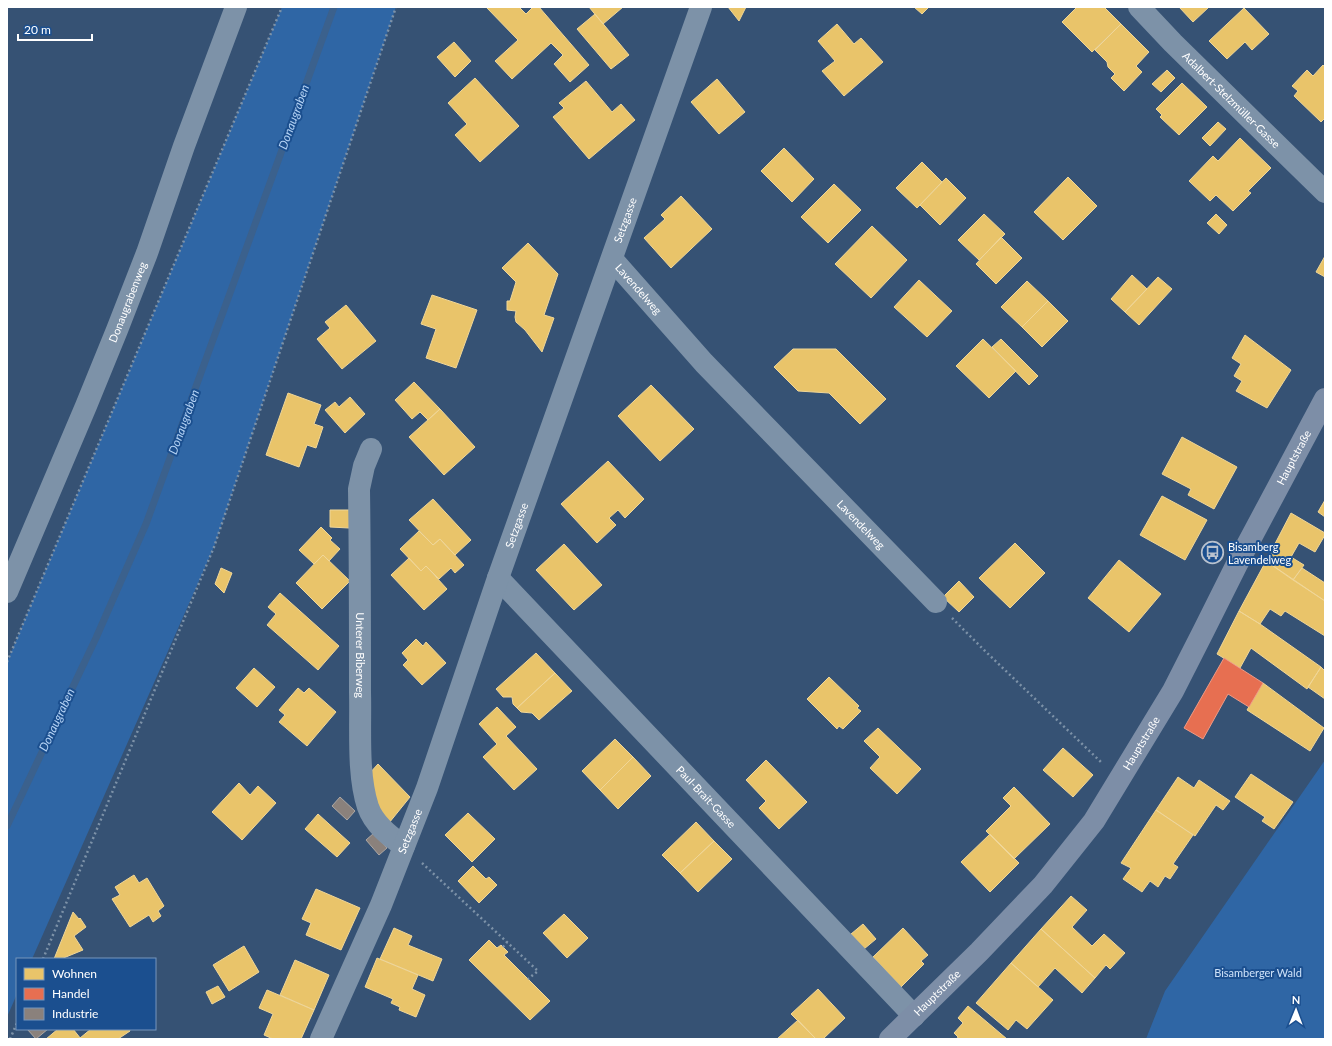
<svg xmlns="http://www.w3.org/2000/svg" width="1332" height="1046" viewBox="0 0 1332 1046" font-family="Lato,sans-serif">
  <rect width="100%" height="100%" fill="#365274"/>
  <!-- green -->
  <path fill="#2f66a5" d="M282 7H396L214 547 32 959H17V994L7 1017V662Z
    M1325 760V1039H1146L1165 991Z"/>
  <!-- homes -->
  <path fill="#e9c46a" stroke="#f0d697" d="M486 7H519L526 14 533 7H539L589 65 570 82 554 64 563 55 551 43 512 79 495 61 518 40Z
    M589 7H623L603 24Z
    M728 7H746L739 21Z
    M914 7H929L922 14Z
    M1077 7H1104L1121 24 1092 52 1062 22Z
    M1179 7H1209L1193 22Z
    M1244 8 1269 34 1252 50 1245 42 1227 59 1209 41Z
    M595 14 629 55 611 69 577 29Z
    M837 24 854 44 861 38 883 62 844 96 822 71 835 61 818 41Z
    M1121 24 1149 52 1136 66 1142 72 1124 91 1111 78 1115 74 1108 67 1107 62 1095 50Z
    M454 42 471 61 455 77 437 57Z
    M1323 65 1325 67V118L1321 122 1294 96 1298 91 1292 86 1307 70 1313 76Z
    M1167 70 1175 78 1161 92 1152 84Z
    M475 78 519 126 480 162 455 135 467 124 448 103Z
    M717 79 745 112 719 134 691 102Z
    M586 81 612 112 621 104 635 120 589 159 553 117 564 108 559 103Z
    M1182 83 1207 107 1179 135 1160 117 1162 115 1156 109Z
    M1218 122 1226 129 1210 146 1202 138Z
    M1240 138 1271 168 1248 191 1251 193 1233 211 1216 195 1210 201 1189 181 1213 156 1218 161Z
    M784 148 814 179 792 202 761 171Z
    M922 162 942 182 917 208 896 188Z
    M1068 177 1097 206 1063 240 1034 212Z
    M946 178 966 198 940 225 920 205Z
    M834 184 861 210 828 243 801 217Z
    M681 196 712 229 671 268 644 238 665 219 661 215Z
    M984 214 1005 234 979 260 958 240Z
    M1216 214 1227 225 1219 234 1207 223Z
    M872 226 907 260 871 298 835 264Z
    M1001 237 1022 258 996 284 976 264Z
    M528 243 558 274 544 315 554 318 542 352 525 330 516 322 515 317 516 311 507 310V301H510L516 282 502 268Z
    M1325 256V277L1316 272Z
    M1132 275 1147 289 1125 312 1111 299Z
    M1158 277 1172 289 1139 325 1125 312Z
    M919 280 952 311 927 337 894 307Z
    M1027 281 1048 301 1022 327 1001 307Z
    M432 295 477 310 456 368 426 358 436 329 421 324Z
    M1048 301 1068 321 1042 347 1022 327Z
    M346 305 376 341 342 369 317 339 330 328 325 322Z
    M1245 335 1291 370 1267 408 1236 391 1242 381 1234 376 1241 364 1232 358Z
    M983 339 1016 371 989 398 956 366Z
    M1001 339 1038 376 1029 385 992 347Z
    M793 349H836L886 399 860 424 829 393 798 391 774 367Z
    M414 382 440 409 428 420 420 412 412 419 395 400Z
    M651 385 694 429 660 461 618 416Z
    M288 393 321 405 314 424 323 427 316 448 307 445 299 467 266 455Z
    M350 397 365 414 345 433 325 410 335 402 339 407Z
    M440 409 475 447 444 475 409 437Z
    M1182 437 1237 467 1214 509 1188 495 1191 489 1162 474Z
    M608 461 644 499 625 518 618 510 609 518 616 525 597 543 561 504Z
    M1162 496 1207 520 1185 560 1140 535Z
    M433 499 471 540 455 555 440 539 433 545 409 520Z
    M1325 500V517L1318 512Z
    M330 510H350L349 528 330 527Z
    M1291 513 1325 533V535L1315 552 1299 543 1291 557 1304 565 1293 580 1266 561Z
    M321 527 332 538 330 540 340 549 329 561 323 555 314 564 299 550Z
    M419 531 433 545 440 539 464 565 455 573 451 568 439 579 426 566 421 571 400 549Z
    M1015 543 1045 573 1010 608 979 578Z
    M564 544 602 585 574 610 536 570Z
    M323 555 350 581 322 609 296 583Z
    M409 558 421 571 426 566 447 589 424 610 391 575Z
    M1119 560 1161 594 1129 632 1088 598Z
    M1266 561 1325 601V636L1285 611 1281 616 1270 609 1260 624 1239 611Z
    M221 568 232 573 224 593 215 584Z
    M1302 568 1325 583V601L1293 580Z
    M959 581 974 597 959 612 943 597Z
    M280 593 339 646 318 670 267 625 276 614 268 607Z
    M1239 611 1260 624 1321 667 1307 689 1251 648 1240 668 1217 654Z
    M416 639 423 646 426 642 446 663 422 685 403 665 408 660 402 653Z
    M536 653 555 673 517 708 513 704 512 697H503L496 689Z
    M1321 667 1325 671V699L1308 687Z
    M254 668 275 687 257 707 236 688Z
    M555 673 572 691 539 720 532 713 521 712 517 708Z
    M829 677 859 706 857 708 861 711 843 729 839 726 837 729 807 699Z
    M1263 683 1324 728 1310 751 1247 710Z
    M298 688 304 693 309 688 336 712 307 746 279 722 285 715 279 710Z
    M497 707 516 727 506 736 537 769 514 790 483 757 497 744 479 724Z
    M878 728 921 769 897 794 870 768 880 757 864 741Z
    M615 739 633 757 600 790 582 771Z
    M1063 748 1093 775 1073 797 1043 770Z
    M633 757 651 776 618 809 600 790Z
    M766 760 807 802 779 829 759 808 766 801 746 780Z
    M378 764 410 797 389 823 372 797 368 775Z
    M1251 774 1293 802 1274 829 1262 821 1265 817 1235 797Z
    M1178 777 1194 788 1199 780 1230 801 1223 810 1216 805 1195 836 1156 810Z
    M239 783 250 795 258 786 276 803 242 840 212 812Z
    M1014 787 1050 824 1014 859 986 831 1011 806 1003 798Z
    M1156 810 1193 835 1173 864 1178 867 1170 879 1165 876 1158 887 1150 881 1142 892 1123 879 1131 868 1121 863Z
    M468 813 495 839 472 862 445 835Z
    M318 814 350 843 337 857 305 829Z
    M696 822 714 841 680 873 662 855Z
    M990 834 1019 863 990 892 961 862Z
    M714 841 732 859 698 892 680 873Z
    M473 866 486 879 489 877 497 885 479 903 458 881Z
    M134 875 139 883 147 878 164 906 158 911 161 916 153 922 149 915 130 927 112 899 120 895 115 887Z
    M316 889 360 908 341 950 306 935 311 923 302 919Z
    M1071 896 1087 910 1072 927 1092 946 1104 934 1125 953 1110 969 1106 965 1095 978 1041 929Z
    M73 912 79 919 80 918 86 927 74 936 83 950 61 959H54Z
    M564 914 588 938 567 958 543 933Z
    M863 924 876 939 864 949 851 934Z
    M394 928 412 936 408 945 442 959 433 981 380 959Z
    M903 928 928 955 921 961 924 964 901 987 873 957Z
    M1041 929 1095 978 1082 993 1055 968 1038 987 1011 963Z
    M489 940 497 948 501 945 508 952 504 955 550 1001 530 1020 469 960Z
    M244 946 259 972 229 991 213 965Z
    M377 958 418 975 412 989 425 995 416 1017 399 1010 400 1007 391 1003 393 999 365 987Z
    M295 960 329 975 314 1010 280 995Z
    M1011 963 1053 1000 1027 1029 1016 1020 1008 1030 976 1003Z
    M218 986 225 997 212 1004 206 992Z
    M818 989 845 1018 823 1039H816L791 1014Z
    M267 990 314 1010 301 1039H273L264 1035 273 1014 259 1008Z
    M968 1006 1007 1039H957L958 1037 954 1033 963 1023 958 1018Z
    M798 1020 816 1039H777Z
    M58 1029H73L81 1039H46Z
    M91 1029H129L130 1031 118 1039H81L80 1038Z"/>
  <!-- shops -->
  <path fill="#e76f51" stroke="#ee9a85" d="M1224 658 1263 683 1249 707 1228 694 1203 739 1184 728Z"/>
  <!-- industry -->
  <path fill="#8a817c" stroke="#ada7a3" d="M340 797 355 811 347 820 332 806Z
    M374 833 387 848 379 855 366 840Z
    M27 1029H48L36 1039Z"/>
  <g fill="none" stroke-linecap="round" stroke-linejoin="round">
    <!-- stream -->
    <path stroke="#3b618d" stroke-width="7" d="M7 826 96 638 146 524 334 7"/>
    <!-- path -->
    <path stroke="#7d92a8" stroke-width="2.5" stroke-dasharray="2 3" stroke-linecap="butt" d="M952 618 984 650 1102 763
      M7 662 282 7
      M422 863 538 971 528 979
      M503 947 507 942
      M43 959 214 547 396 7
      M10 1039 17 1023"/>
    <!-- minor -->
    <g stroke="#7d92a8" stroke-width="22">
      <path id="s1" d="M1139 7 1173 43 1325 192"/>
      <path id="s2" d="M612 259 704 363 936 602"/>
      <path id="s3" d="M371 449 364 466 359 489C360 557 360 625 360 692 361 727 357 774 368 807 374 824 389 836 404 846"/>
      <path id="s4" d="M498 578 914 1016"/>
      <path id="s5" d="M7 592 86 406 117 330 147 253 184 146 236 7"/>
      <path id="s6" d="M321 1039 381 905 427 788 498 578 701 7"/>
    </g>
    <!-- major -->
    <path stroke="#7d8ea7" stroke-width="22" id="s7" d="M890 1039 979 952 1043 885 1094 821 1173 691 1203 632 1237 564 1325 399"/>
  </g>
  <!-- icons -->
  <defs>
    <symbol id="bus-ring" viewBox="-11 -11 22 22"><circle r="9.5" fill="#1b4f8f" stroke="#b9c2ce" stroke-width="1.5"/><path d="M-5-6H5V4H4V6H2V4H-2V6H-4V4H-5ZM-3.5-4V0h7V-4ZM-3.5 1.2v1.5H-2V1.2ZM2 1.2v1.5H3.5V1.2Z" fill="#b9c2ce"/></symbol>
  </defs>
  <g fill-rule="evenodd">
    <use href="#bus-ring" x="1200" y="540" width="25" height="25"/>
  </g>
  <g text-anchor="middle" stroke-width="4" stroke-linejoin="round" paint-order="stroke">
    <!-- street labels -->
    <g font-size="11" fill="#fff" stroke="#1b4f8f">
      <text dy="4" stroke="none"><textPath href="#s1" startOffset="131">Adalbert-Stelzmüller-Gasse</textPath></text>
      <text dy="4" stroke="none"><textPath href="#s6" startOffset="874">Setzgasse</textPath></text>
      <text dy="4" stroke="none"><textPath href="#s2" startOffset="40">Lavendelweg</textPath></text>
      <text dy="4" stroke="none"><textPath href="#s5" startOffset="314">Donaugrabenweg</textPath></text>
      <text dy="4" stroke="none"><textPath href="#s7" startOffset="714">Hauptstraße</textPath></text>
      <text dy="4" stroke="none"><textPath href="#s2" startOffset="364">Lavendelweg</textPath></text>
      <text dy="4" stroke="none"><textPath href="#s6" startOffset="550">Setzgasse</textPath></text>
      <text dy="4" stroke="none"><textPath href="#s3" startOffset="208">Unterer Biberweg</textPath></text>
      <text dy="4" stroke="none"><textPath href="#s7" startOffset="390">Hauptstraße</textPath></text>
      <text dy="4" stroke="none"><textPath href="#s4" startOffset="302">Paul-Brait-Gasse</textPath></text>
      <text dy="4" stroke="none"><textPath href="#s6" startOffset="226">Setzgasse</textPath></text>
      <text dy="4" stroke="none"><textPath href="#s7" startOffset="66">Hauptstraße</textPath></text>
    </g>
    <!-- poi labels -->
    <g font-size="11" fill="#fff" stroke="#1b4f8f" text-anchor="start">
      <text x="1228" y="551">Bisamberg<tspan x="1228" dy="13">Lavendelweg</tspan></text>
    </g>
    <!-- park labels -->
    <g font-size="11" fill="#cfe3fa" stroke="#1b4f8f">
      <text x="1258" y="977">Bisamberger Wald</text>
    </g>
    <!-- water labels -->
    <g font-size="12" font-style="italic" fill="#b5d3f5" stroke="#1b4f8f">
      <text transform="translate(294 117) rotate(-70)" y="4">Donaugraben</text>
      <text transform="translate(184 422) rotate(-70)" y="4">Donaugraben</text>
      <text transform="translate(57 720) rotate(-65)" y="4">Donaugraben</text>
    </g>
  </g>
  <!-- border -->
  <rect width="1332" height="1046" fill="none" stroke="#ffffff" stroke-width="16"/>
  <!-- legend -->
  <rect x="16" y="958" width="140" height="72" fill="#1b4f8f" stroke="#7695bc"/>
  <rect x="24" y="968" width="20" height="12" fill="#e9c46a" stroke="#7695bc"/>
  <text x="52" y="978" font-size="12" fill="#ffffff">Wohnen</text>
  <rect x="24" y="988" width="20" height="12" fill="#e76f51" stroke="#7695bc"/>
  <text x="52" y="998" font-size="12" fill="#ffffff">Handel</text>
  <rect x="24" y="1008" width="20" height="12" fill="#8a817c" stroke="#7695bc"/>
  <text x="52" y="1018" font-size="12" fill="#ffffff">Industrie</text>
  <!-- north arrow -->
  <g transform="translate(1296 1010) rotate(1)" stroke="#1b4f8f" stroke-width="3" paint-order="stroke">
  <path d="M0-3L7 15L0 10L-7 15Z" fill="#ffffff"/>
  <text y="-6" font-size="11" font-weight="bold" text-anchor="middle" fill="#ffffff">N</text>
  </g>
  <!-- scale -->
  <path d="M18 34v6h74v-6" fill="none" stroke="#ffffff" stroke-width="2"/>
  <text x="24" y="34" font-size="12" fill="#ffffff" stroke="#1b4f8f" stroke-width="3" paint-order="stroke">20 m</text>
</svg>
